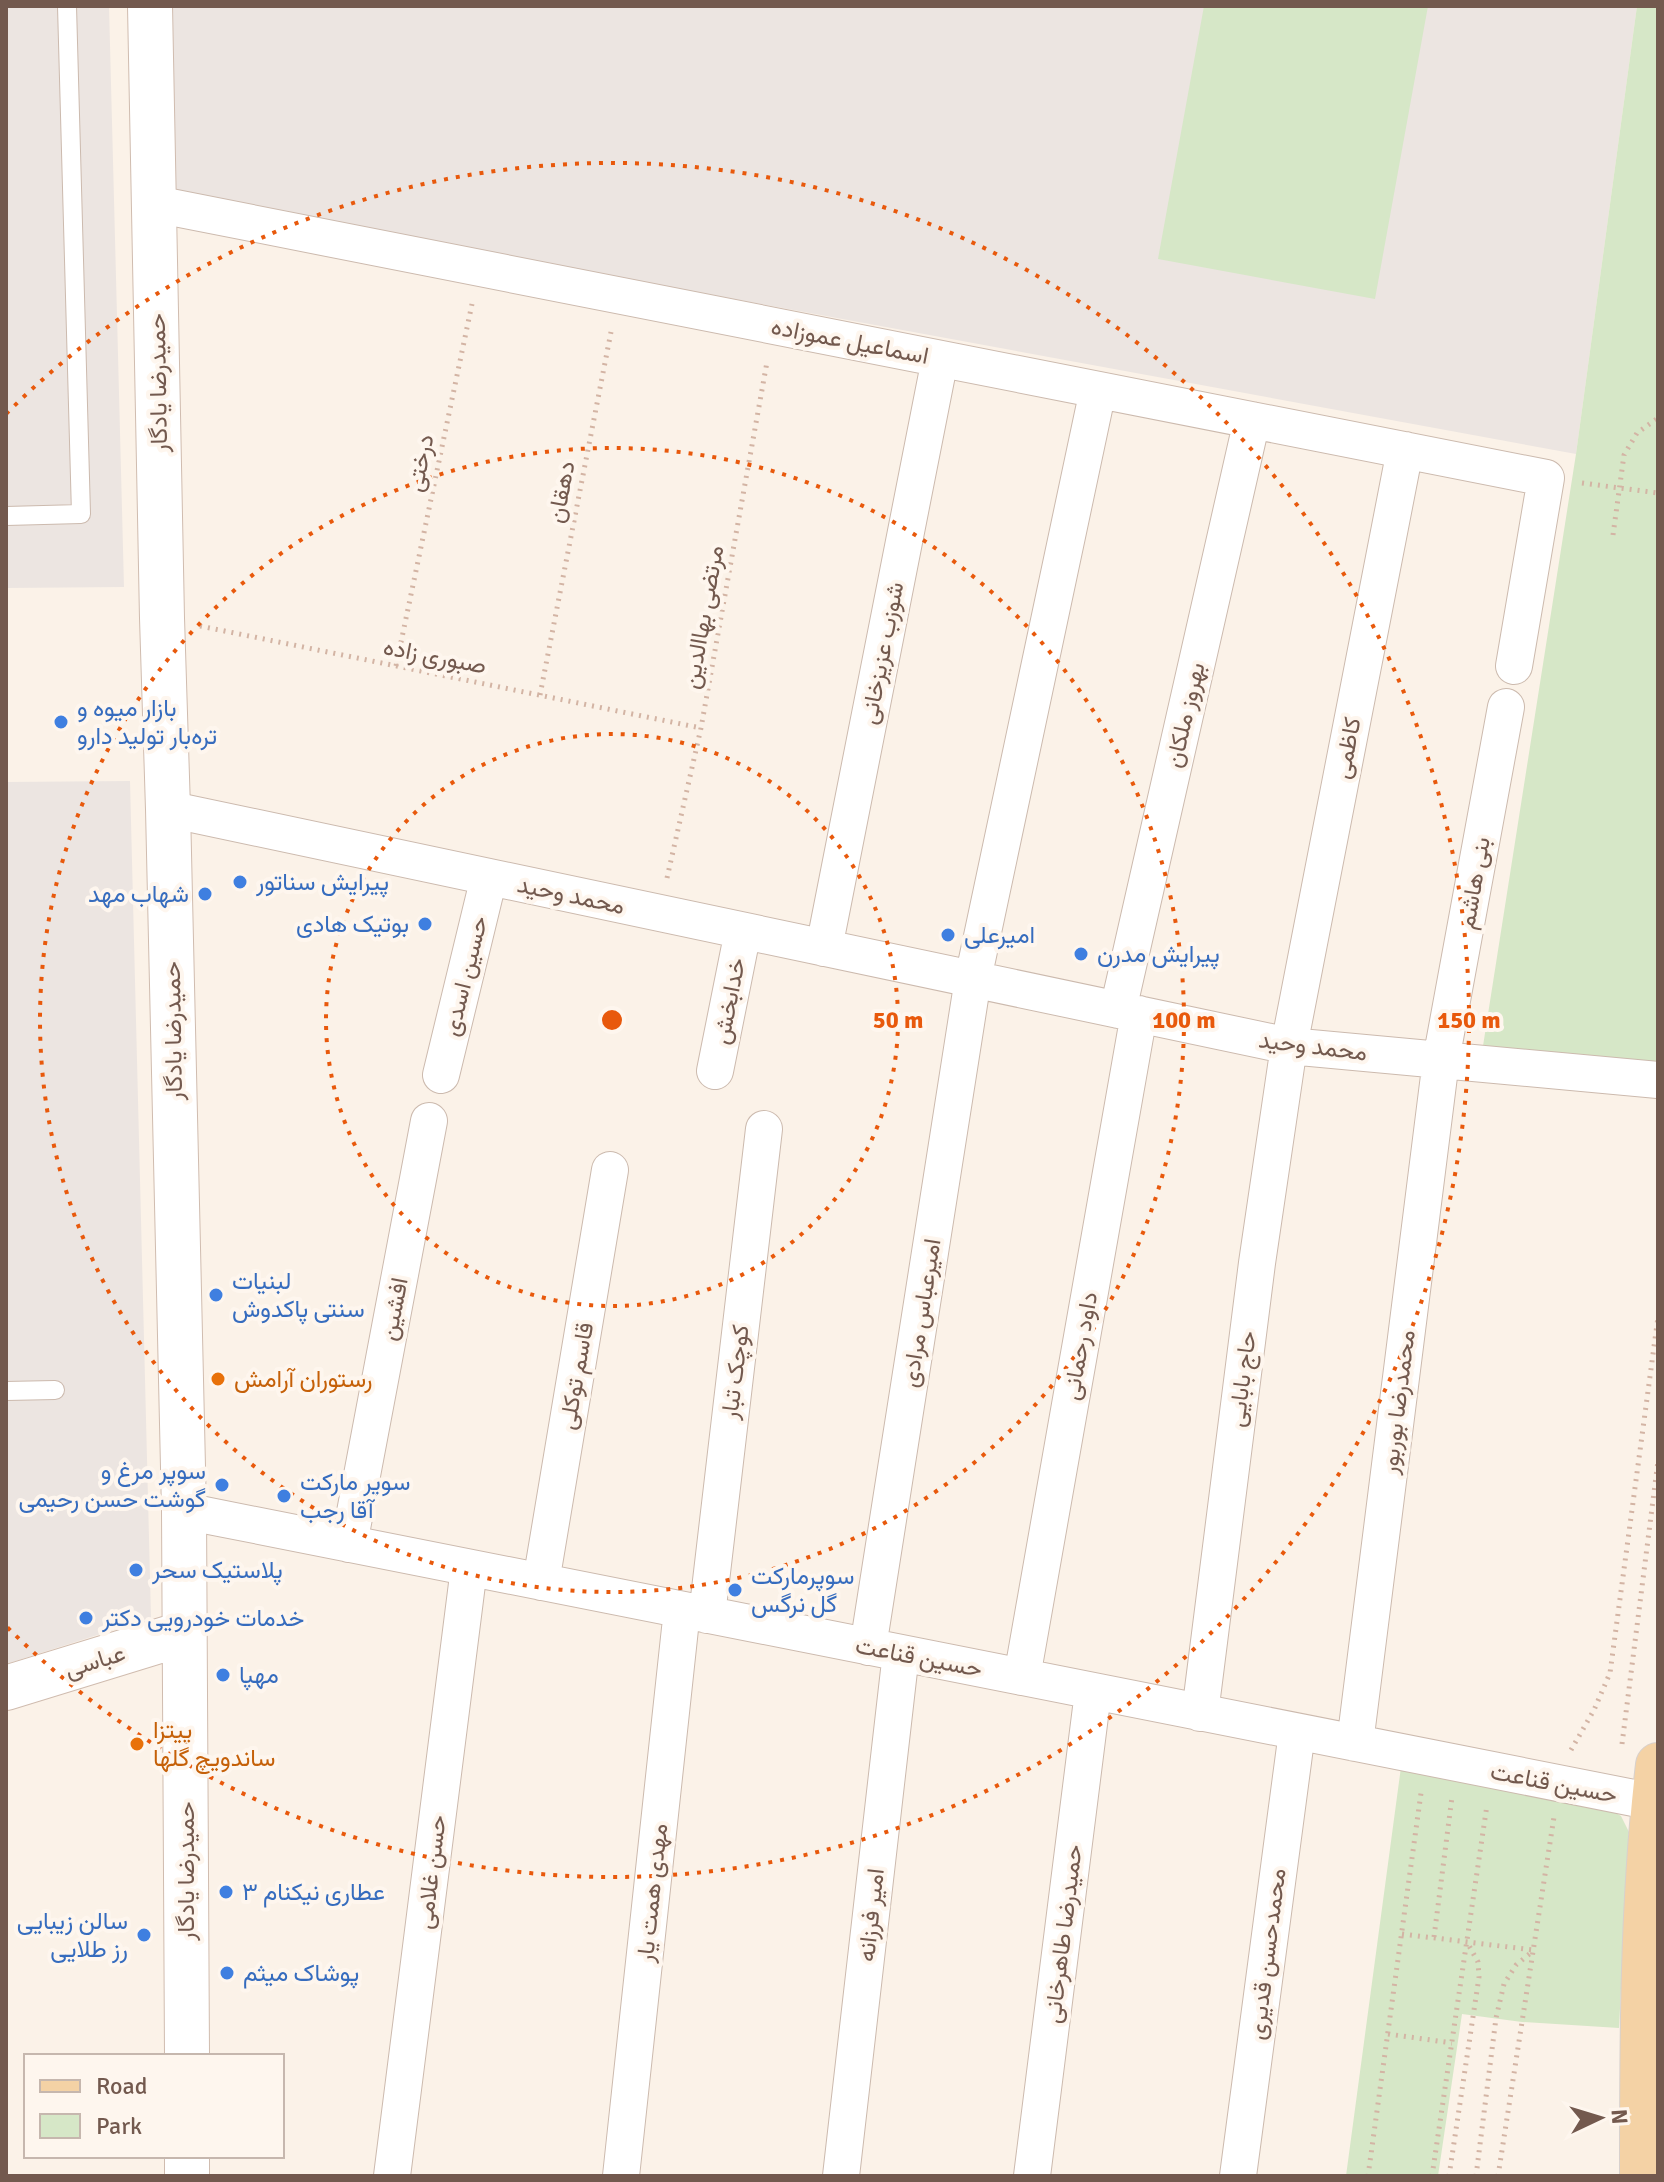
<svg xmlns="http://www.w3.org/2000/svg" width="1664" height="2182" viewBox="0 0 1664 2182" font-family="Signika,Vazirmatn,sans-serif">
  <rect width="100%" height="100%" fill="#fbf2e8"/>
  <!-- industrial -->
  <path fill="#ece5e1" d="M6 6H109L124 587 6 588Z
    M166 6H1637L1576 454 169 195Z
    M130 781 151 1618 6 1664V782Z"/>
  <!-- green -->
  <path fill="#d6e7c7" d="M1204 6H1428L1375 299 1158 259Z
    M1637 6H1658V1074L1483 1046 1576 454Z
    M1401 1767 1606 1807 1621 1816 1629 1832 1619 2028 1522 2022 1462 2014 1438 2176H1346Z"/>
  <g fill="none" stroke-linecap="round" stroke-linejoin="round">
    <defs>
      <path id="lane" d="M6 516 81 514 67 6
        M6 1391 55 1390"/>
      <path id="street" d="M155 204 1546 478 1514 666
        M168 809 1289 1046 1658 1080
        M824 948 940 359
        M1118 1010 1252 420
        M715 1071 743 931
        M441 1075 489 877
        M184 1511 1654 1802
        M349 1544 429 1121
        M541 1582 610 1170
        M707 1615 764 1129
        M868 1647 973 979 1098 390
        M1022 1677 1139 1014
        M1200 1713 1257 1263 1289 1046 1405 450
        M1355 1743 1441 1060 1506 707
        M392 2176 469 1568
        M621 2176 682 1610
        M841 2176 901 1653
        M1032 2176 1093 1692
        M1238 2176 1297 1732"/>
      <path id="secondary" d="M150 6 162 618 168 809 184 1511 187 2056
        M6 1688 185 1633
        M187 2156V2176"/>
      <path id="primary" d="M1642 2176C1642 2039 1642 1901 1658 1765"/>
    </defs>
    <!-- lane casing -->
    <use href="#lane" stroke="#ccbaae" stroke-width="20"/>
    <!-- street casing -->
    <use href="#street" stroke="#ccbaae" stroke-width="38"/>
    <!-- secondary casing -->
    <use href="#secondary" stroke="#d0bcaf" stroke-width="46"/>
    <!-- primary casing -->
    <use href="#primary" stroke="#d8d1cd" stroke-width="46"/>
    <!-- path -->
    <path stroke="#d3b4a4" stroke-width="5" stroke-dasharray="2 6" stroke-linecap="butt" d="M1582 483 1658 493
      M1613 535 1624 455 1637 433 1658 418
      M200 626 701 728
      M396 666 472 304
      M540 695 611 332
      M667 878 701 728 767 362
      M1622 1744 1658 1461
      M1571 1750 1594 1710 1610 1673 1658 1317
      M1402 1934 1533 1950
      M1434 1937 1452 1797
      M1388 2034 1452 2043
      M1368 2176 1421 1793
      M1432 2176 1487 1805
      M1449 2176 1479 1977 1478 1962 1467 1942
      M1476 2176 1496 2018 1504 1984 1516 1965 1533 1951
      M1498 2176 1554 1817"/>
    <!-- lane -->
    <use href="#lane" stroke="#fff" stroke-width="18"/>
    <!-- street -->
    <use href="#street" stroke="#fff" stroke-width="36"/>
    <!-- secondary -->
    <use href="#secondary" stroke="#fff" stroke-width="44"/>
    <!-- primary -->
    <use href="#primary" stroke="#f4d2a5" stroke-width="44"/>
  </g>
  <!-- distance rings -->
  <g fill="none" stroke="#e8590c" stroke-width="4" stroke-dasharray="4 8">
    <circle cx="612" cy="1020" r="286"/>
    <circle cx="612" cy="1020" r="572"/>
    <path d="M6 414A857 857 0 1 1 6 1626"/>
  </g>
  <!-- markers -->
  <g fill="#3f7fe0" stroke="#fef6ee" stroke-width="3">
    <circle cx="61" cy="722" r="8"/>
    <circle cx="240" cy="882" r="8"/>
    <circle cx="205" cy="894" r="8"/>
    <circle cx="425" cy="924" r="8"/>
    <circle cx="948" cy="935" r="8"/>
    <circle cx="1081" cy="954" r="8"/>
    <circle cx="216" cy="1295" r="8"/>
    <circle cx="222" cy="1485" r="8"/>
    <circle cx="284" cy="1496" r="8"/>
    <circle cx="136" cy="1570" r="8"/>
    <circle cx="735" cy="1590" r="8"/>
    <circle cx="86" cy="1618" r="8"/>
    <circle cx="223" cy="1675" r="8"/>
    <circle cx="226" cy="1892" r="8"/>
    <circle cx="144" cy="1935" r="8"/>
    <circle cx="227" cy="1973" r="8"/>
  </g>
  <g fill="#e8710a" stroke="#fef6ee" stroke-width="3">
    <circle cx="218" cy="1379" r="8"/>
    <circle cx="137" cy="1744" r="8"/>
  </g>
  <g text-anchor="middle" stroke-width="8" stroke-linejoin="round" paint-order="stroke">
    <!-- street labels -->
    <g font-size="24" fill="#73594e" stroke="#fef6ee">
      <text transform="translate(850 341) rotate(11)" y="8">اسماعیل عموزاده</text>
      <text transform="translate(158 383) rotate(-91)" y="8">حمیدرضا یادگار</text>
      <text transform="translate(420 463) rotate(-78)" y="8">درختی</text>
      <text transform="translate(561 492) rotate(-79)" y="8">دهقان</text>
      <text transform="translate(703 617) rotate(-80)" y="8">مرتضی بهاالدین</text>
      <text transform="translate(882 653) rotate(-79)" y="8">شوزب عزیزخانی</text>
      <text transform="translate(435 656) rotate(11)" y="8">صبوری زاده</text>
      <text transform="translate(1185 715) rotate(-77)" y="8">بهروز ملکان</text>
      <text transform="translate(1347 748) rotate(-79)" y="8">کاظمی</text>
      <text transform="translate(1474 883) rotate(-80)" y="8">بنی هاشم</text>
      <text transform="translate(571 895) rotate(12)" y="8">محمد وحید</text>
      <text transform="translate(465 976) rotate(-76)" y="8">حسین اسدی</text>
      <text transform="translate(729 1001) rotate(-79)" y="8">خدابخش</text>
      <text transform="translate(173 1031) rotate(-91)" y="8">حمیدرضا یادگار</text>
      <text transform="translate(1313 1046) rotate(7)" y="8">محمد وحید</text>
      <text transform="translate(394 1309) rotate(-79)" y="8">افشین</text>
      <text transform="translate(921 1313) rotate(-81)" y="8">امیرعباس مرادی</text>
      <text transform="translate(1080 1346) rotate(-80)" y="8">داود رحمانی</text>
      <text transform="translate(735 1372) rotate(-83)" y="8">کوچک تبار</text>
      <text transform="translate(576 1376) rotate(-80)" y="8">قاسم توکلی</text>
      <text transform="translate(1242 1379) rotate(-83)" y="8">حاج بابایی</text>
      <text transform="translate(1398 1402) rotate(-83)" y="8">محمدرضا بوربور</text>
      <text transform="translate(919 1657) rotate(11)" y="8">حسین قناعت</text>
      <text transform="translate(95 1661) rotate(-17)" y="8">عباسی</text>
      <text transform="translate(1554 1783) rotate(11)" y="8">حسین قناعت</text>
      <text transform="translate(186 1871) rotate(-90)" y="8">حمیدرضا یادگار</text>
      <text transform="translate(431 1872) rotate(-83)" y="8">حسن غلامی</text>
      <text transform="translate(652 1893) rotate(-84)" y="8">مهدی همت یار</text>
      <text transform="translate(871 1915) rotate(-84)" y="8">امیر فرزانه</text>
      <text transform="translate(1063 1934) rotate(-83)" y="8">حمیدرضا طاهرخانی</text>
      <text transform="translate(1267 1954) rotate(-83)" y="8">محمدحسن قدیری</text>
    </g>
    <!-- shop labels -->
    <g font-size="24" fill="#366cbe" stroke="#fef6ee" text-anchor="start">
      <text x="77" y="716">بازار میوه و<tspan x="77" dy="28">تره‌بار تولید دارو</tspan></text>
      <text x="256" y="890">پیرایش سناتور</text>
      <text x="189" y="902" text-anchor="end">شهاب مهد</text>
      <text x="409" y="932" text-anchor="end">بوتیک هادی</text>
      <text x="964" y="943">امیرعلی</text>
      <text x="1097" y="962">پیرایش مدرن</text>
      <text x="232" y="1289">لبنیات<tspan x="232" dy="28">سنتی پاکدوش</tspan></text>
      <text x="206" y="1479" text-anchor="end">سوپر مرغ و<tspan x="206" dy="28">گوشت حسن رحیمی</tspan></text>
      <text x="300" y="1490">سوپر مارکت<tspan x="300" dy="28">آقا رجب</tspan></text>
      <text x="152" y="1578">پلاستیک سحر</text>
      <text x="751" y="1584">سوپرمارکت<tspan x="751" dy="28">گل نرگس</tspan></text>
      <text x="102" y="1626">خدمات خودرویی دکتر</text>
      <text x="239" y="1683">مهپا</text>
      <text x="242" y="1900">عطاری نیکنام ۳</text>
      <text x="128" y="1929" text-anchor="end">سالن زیبایی<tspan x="128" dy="28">رز طلایی</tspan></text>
      <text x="243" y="1981">پوشاک میثم</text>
    </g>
    <!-- food labels -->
    <g font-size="24" fill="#c56008" stroke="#fef6ee" text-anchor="start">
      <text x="234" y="1387">رستوران آرامش</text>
      <text x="153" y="1738">پیتزا<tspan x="153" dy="28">ساندویچ گلها</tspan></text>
    </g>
  </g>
  <circle cx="612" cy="1020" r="12" fill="#e8590c" stroke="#fef6ee" stroke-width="4"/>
  <g font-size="24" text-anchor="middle" font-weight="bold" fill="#e8590c" stroke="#fef6ee" stroke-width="8" stroke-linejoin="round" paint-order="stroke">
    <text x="898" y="1028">50 m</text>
    <text x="1184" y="1028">100 m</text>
    <text x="1469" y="1028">150 m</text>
  </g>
  <!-- border -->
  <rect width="1664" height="2182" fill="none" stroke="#73594e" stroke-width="16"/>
  <!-- legend -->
  <rect x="24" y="2054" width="260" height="104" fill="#fef6ee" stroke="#c6b7ae" stroke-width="2"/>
  <rect x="40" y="2080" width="40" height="12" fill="#f4d2a5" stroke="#c6b7ae" stroke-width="2"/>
  <text x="96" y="2094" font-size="24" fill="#73594e">Road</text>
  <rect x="40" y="2114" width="40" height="24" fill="#d6e7c7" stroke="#c6b7ae" stroke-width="2"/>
  <text x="96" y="2134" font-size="24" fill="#73594e">Park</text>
  <!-- north arrow -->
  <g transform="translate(1600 2118) rotate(86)" stroke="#fef6ee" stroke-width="6" paint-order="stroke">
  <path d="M0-6L14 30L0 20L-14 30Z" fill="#73594e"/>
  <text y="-12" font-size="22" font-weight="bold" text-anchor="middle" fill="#73594e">N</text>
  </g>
</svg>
